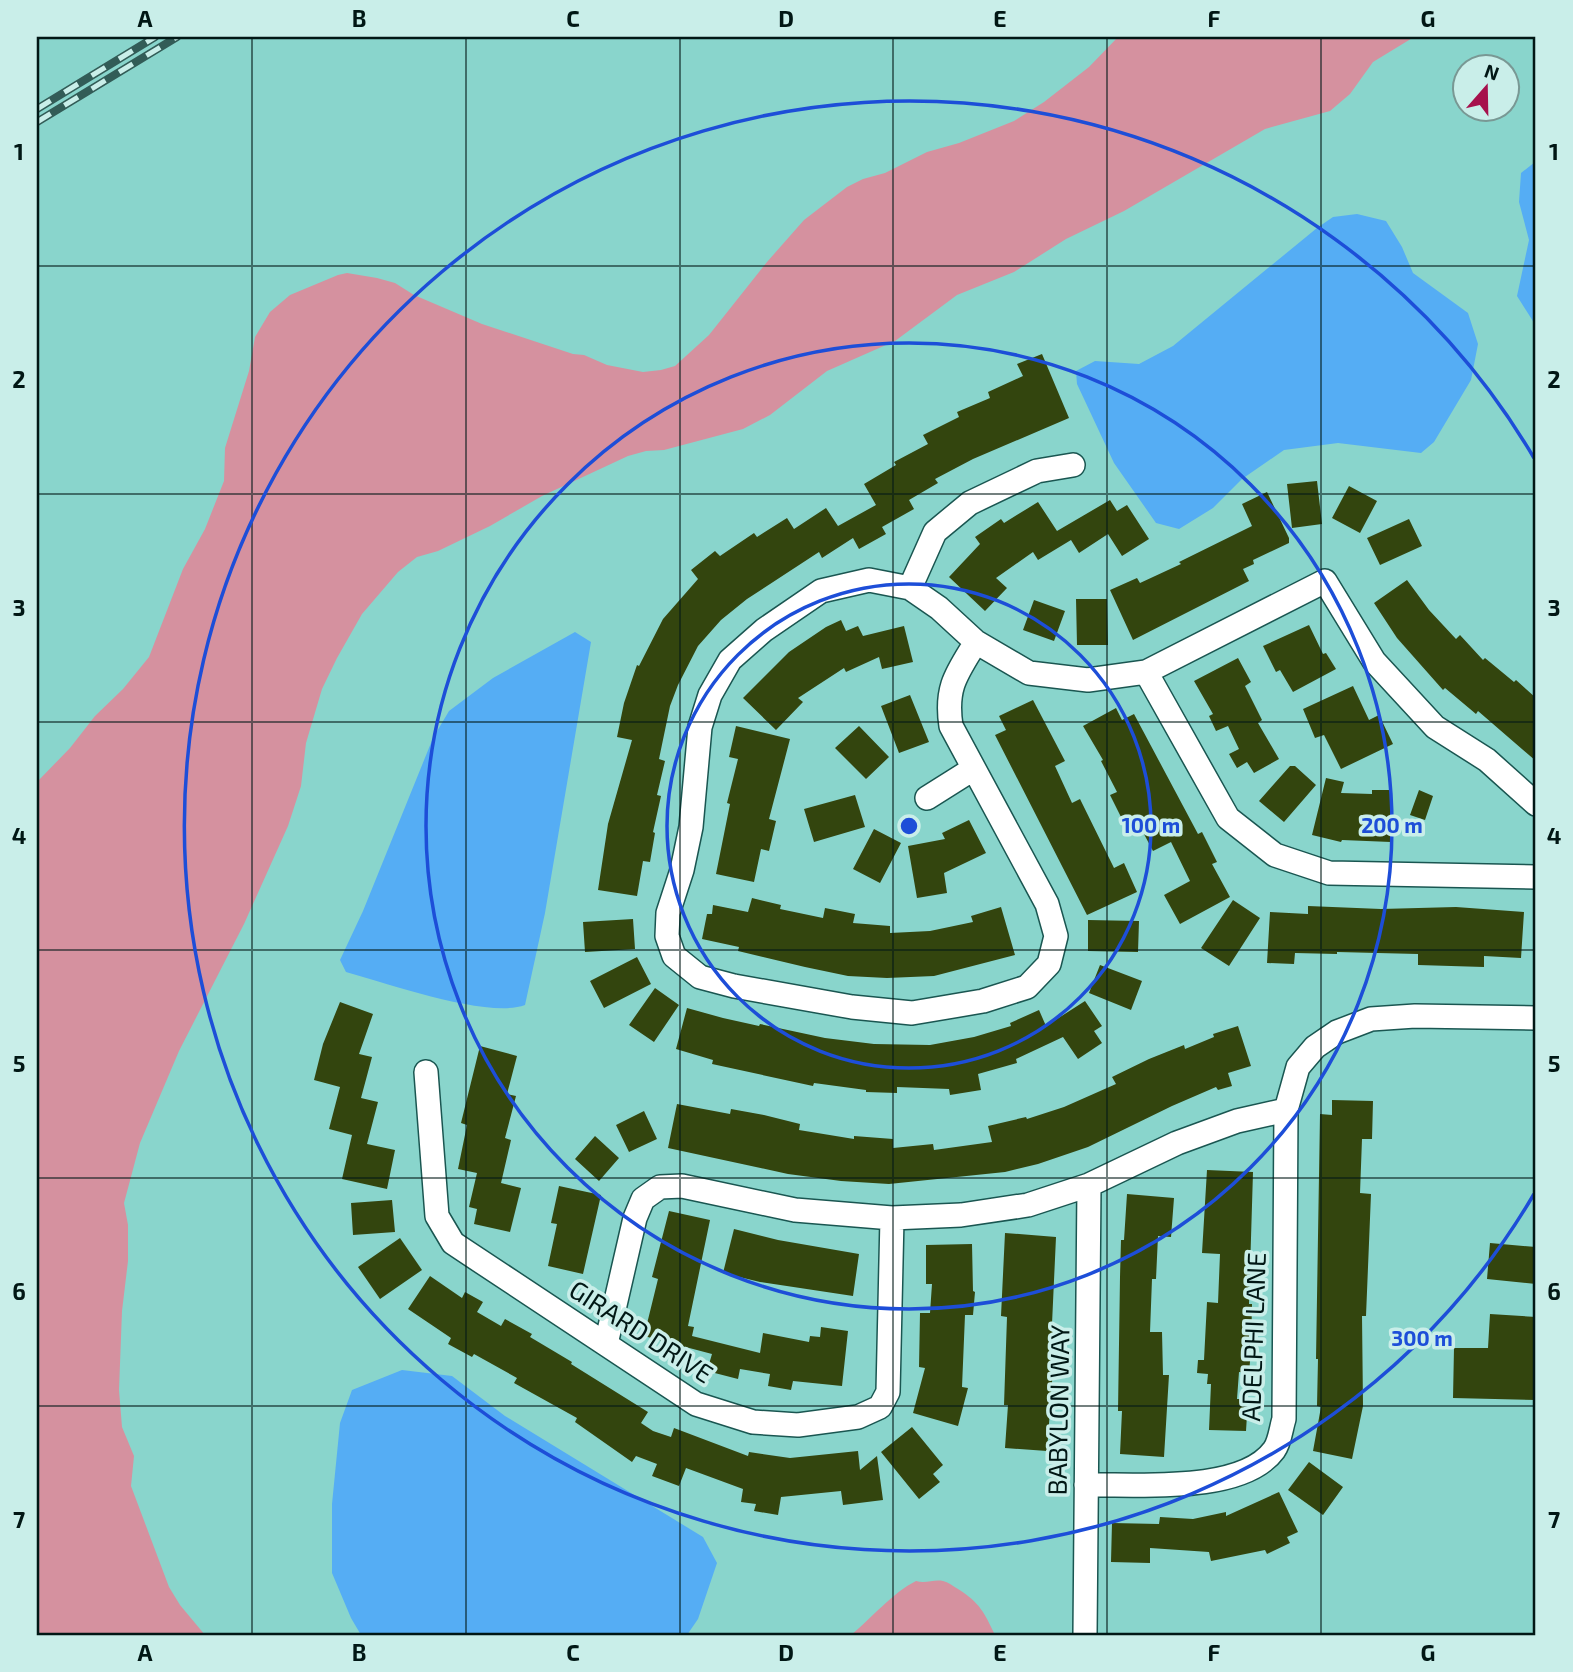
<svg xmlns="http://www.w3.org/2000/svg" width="1573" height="1672" viewBox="0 0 1573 1672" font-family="'Exo 2',sans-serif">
  <rect width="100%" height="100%" fill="#89d5cc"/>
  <!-- green -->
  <path fill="#d5919f" d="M1118 37H1414L1373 62 1350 94 1330 111 1265 129 1124 211 1066 239 1014 272 957 295 895 341 827 371 770 415 743 429 664 450 646 451 628 456 542 496 490 526 438 551 417 557 398 572 362 614 337 658 322 689 306 743 301 786 288 826 244 924 179 1051 140 1143 124 1203 128 1225V1261L122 1311 119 1390 122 1427 134 1456 131 1486 169 1587 180 1605 205 1635H37V782L70 748 95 716 123 689 149 657 183 569 205 529 224 481 225 448 249 371 255 337 270 312 290 295 338 275 347 273 377 278 395 283 414 295 482 324 573 354 584 355 607 365 643 372 661 370 675 366 709 335 767 262 804 220 847 187 863 179 885 173 927 152 959 143 1014 121 1044 102 1089 67Z
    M916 1581C926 1584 934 1579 943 1581 948 1582 953 1586 958 1589 980 1603 984 1612 995 1635H851C872 1618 892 1593 916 1581Z"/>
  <!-- water -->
  <path fill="#55adf4" d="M1535 162H1536V326L1517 296 1529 240 1519 202 1521 173Z
    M1357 214 1386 221 1402 247 1413 273 1468 313 1478 344 1471 380 1434 442 1421 453 1338 443 1284 450 1242 479 1213 508 1179 529 1156 523 1114 463 1077 384 1076 371 1095 361 1139 364 1173 346 1317 228 1333 217Z
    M575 632 591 642 545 913 525 1005C488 1019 386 983 346 972L340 960 363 911 433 738 449 711 493 678Z
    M402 1370 452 1376 505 1416 703 1537 717 1563 698 1619 687 1635H361L351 1618 332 1573V1504L340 1423 352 1390Z"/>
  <!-- building -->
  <path fill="#33450e" d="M1042 354 1069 418 973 459 935 479 938 483 909 500 914 509 882 527 886 534 859 549 853 538 822 558 819 552 747 599 721 620 698 646 678 685 670 706 659 759 665 761 657 795 661 796 653 832 655 833 650 862 643 861 637 896 598 890 608 824 632 740 617 737 624 703 637 665 639 666 663 619 698 579 691 570 715 551 720 556 754 533 757 537 787 518 794 529 826 508 838 526 876 505 864 484 896 465 894 462 928 444 923 435 959 417 957 412 990 398 988 392 1023 376 1017 364Z
    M1317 481 1322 524 1292 528 1287 484Z
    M1349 486 1377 501 1360 533 1332 518Z
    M1267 492 1289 538V543L1253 560 1254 564 1243 569 1249 581 1133 640 1110 590 1137 578 1140 583 1181 564 1179 562 1252 526 1242 504Z
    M1110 500 1117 511 1127 505 1149 539 1122 556 1108 534 1079 553 1071 540 1038 560 1033 552 996 578 1007 588 985 611 949 577 980 544 975 537 1001 519 1004 523 1038 502 1057 531Z
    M1409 519 1422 546 1380 565 1367 538Z
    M1407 580 1429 610 1456 639 1460 635 1483 660 1485 658 1514 682 1516 680 1536 698V761L1478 711 1476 714 1445 688 1443 690 1397 638 1374 603Z
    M1076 599H1107L1108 645H1077Z
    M1034 600 1065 611 1054 641 1023 630Z
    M841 620 846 631 858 626 863 636 904 626 913 662 882 669 879 657 846 672 844 668 798 698 803 702 776 730 743 698 789 652 826 627Z
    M1309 625 1323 654 1326 653 1336 669 1293 692 1280 670 1276 672 1263 646Z
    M1238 658 1251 682 1245 686 1262 720 1258 723 1279 759 1254 773 1247 762 1237 768 1229 754 1239 749 1228 726 1216 731 1209 716 1213 714 1194 681Z
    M1353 686 1369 720 1379 715 1393 744 1341 769 1324 735 1315 738 1303 709Z
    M910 695 929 742 899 753 881 706Z
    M1033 700 1065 761 1055 766 1072 803 1080 799 1114 868 1124 863 1137 892 1087 915 995 735 1006 730 999 716Z
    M1116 708 1122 720 1134 714 1198 834 1202 832 1217 862 1212 864 1230 897 1180 924 1164 895 1190 881 1171 842 1153 851 1136 819 1125 825 1110 795 1117 792 1101 761 1103 760 1083 726Z
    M736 726 790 739 769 819 776 821 769 851 761 849 754 882 716 874 730 804 727 803 738 759 729 757Z
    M859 726 889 757 866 779 835 748Z
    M1290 766H1295L1316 785 1284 822 1259 801Z
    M1326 778 1344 782 1341 793 1372 794V790H1392L1391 842 1342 840 1341 842 1312 835Z
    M1419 790 1433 796 1425 820 1410 815Z
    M855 795 865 827 814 842 804 809Z
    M969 820 986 853 944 873 947 893 917 898 908 846 945 839 942 833Z
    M874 829 901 843 880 883 853 869Z
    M752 898 781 905 780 909 823 918 825 908 855 914 853 923 890 926V933L930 931 973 922 971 916 1001 907 1015 955 934 976 887 978 848 976 805 967 738 951 739 947 702 939 707 914H712L713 905 748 912Z
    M1233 900 1260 918 1229 966 1201 948Z
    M1308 906 1381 909 1456 907 1524 912 1521 958 1484 956V967L1418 965V954L1337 952V954L1295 953 1294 964 1267 963 1270 912 1308 914Z
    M633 919 635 949 585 952 583 922Z
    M1088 920 1139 921 1138 952 1088 951Z
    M637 957 651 984 604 1008 590 981Z
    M1100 965 1142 981 1131 1010 1089 993Z
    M655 988 679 1005 654 1042 629 1025Z
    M1085 1001 1102 1026 1094 1031 1102 1043 1078 1059 1063 1037 1016 1059 1017 1063 978 1074 981 1090 950 1095 949 1089 897 1087V1093L866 1092V1090L814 1083 813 1086 712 1064 713 1060 676 1049 687 1008 723 1018 759 1026 760 1024 825 1038 874 1044 930 1045 974 1037 1011 1026 1010 1023 1039 1010 1046 1026Z
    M340 1002 373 1014 359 1054 372 1057 361 1098 378 1102 367 1144 395 1150 387 1189 342 1179 352 1135 329 1129 340 1087 314 1080 323 1044Z
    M1238 1026 1251 1066 1228 1073 1232 1086 1218 1090 1216 1087 1172 1106 1088 1147 1038 1164 1005 1172 889 1184 841 1181 788 1174 668 1148 677 1104 730 1114 731 1109 764 1115 800 1124 799 1130 854 1139V1136L893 1139V1148L933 1144 934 1150 992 1142 988 1126 1026 1117 1027 1119 1064 1107 1116 1084 1112 1077 1149 1059 1184 1045 1185 1049 1214 1037 1213 1034Z
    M480 1046 517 1056 507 1094 516 1096 505 1138 511 1140 501 1183 521 1188 510 1232 474 1224 477 1209 469 1207 477 1173 458 1169 467 1125 461 1123Z
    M1332 1100 1373 1101 1372 1139H1362L1360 1193 1371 1194 1366 1316H1362L1363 1406 1352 1459 1313 1451 1321 1407 1317 1406 1318 1359H1316L1320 1114 1332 1115Z
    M644 1111 657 1139 629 1152 616 1125Z
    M595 1136 619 1158 599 1181 575 1159Z
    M1207 1170 1253 1172 1249 1304H1252L1251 1350 1249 1373 1239 1372 1237 1399H1248L1246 1431 1209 1430 1211 1384H1207L1208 1374 1197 1373 1198 1360H1204L1207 1302 1218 1303 1220 1254 1202 1253Z
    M559 1186 601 1195 583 1274 548 1266 557 1224 551 1223Z
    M1127 1194 1174 1198 1171 1237 1158 1236 1156 1279H1152L1150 1332H1162L1163 1375H1169L1164 1457 1120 1454 1122 1411H1118L1120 1277 1121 1240H1124Z
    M392 1200 395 1232 353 1235 351 1203Z
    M669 1211 710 1220 688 1326 694 1327 692 1336 760 1353 763 1333 809 1342 810 1336 820 1337 821 1327 848 1331 842 1386 793 1381 791 1390 768 1386 770 1374 740 1369 738 1379 707 1371 712 1354 644 1336 658 1279 652 1277Z
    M734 1229 778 1240 859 1254 853 1296 760 1282 723 1273Z
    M1005 1233 1056 1237 1052 1324 1054 1325 1051 1369H1053L1047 1451 1005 1448 1008 1405H1004L1007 1317 1001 1316Z
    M400 1238 422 1270 380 1299 358 1267Z
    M1490 1243 1536 1247V1284L1487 1279Z
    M972 1244 973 1291 975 1292 973 1315H965L962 1387 968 1388 958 1426 913 1413 925 1368 919 1367 920 1313H930L932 1284H926V1245Z
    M430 1276 462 1298 465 1292 483 1302 477 1312 501 1326 505 1319 532 1334 530 1337 572 1362 571 1364 648 1412 641 1423 653 1431 671 1437 674 1428 748 1456 749 1452 790 1458 858 1451 860 1470 877 1456 883 1500 843 1505 841 1491 781 1497 778 1515 754 1511 756 1504 741 1502 743 1489 686 1468 679 1486 652 1476 657 1464 636 1456 632 1462 575 1422 577 1418 514 1383 517 1378 474 1354 472 1357 448 1344 451 1338 408 1309Z
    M1490 1314 1536 1317V1400L1453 1398 1454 1348H1488Z
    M912 1427 943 1465 933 1474 940 1482 919 1499 881 1452Z
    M1309 1462 1343 1487 1323 1515 1288 1490Z
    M1279 1492 1298 1532 1287 1537 1290 1543 1267 1554 1265 1550 1211 1561 1209 1552 1150 1548V1563L1111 1562 1112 1523 1159 1524 1160 1517 1193 1519 1226 1512V1516Z"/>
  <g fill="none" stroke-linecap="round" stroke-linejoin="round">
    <defs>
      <path id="minor" d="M910 588 935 532 970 503 1037 471 1073 465
        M976 642C957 673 945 687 951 726L1047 904 1056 936 1049 964 1027 987 983 1001 912 1013 852 1007 734 986 700 977 674 956 667 936 668 913 682 870 691 827 700 727 710 695 730 660 764 630 821 591 869 580 910 588 939 608 976 642 1029 673 1088 680 1146 672 1325 581 1374 661 1435 727 1487 760 1536 804
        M1146 672 1228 818 1275 855 1329 873 1536 877
        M927 798 973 769
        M426 1072 437 1216 453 1243 696 1404 753 1422 798 1425 858 1417 880 1407 888 1392 892 1218
        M606 1344 635 1218 643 1199 660 1187 682 1186 795 1210 892 1218 961 1215 1028 1205 1089 1185 1177 1143 1237 1121 1286 1110
        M1086 1485C1137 1484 1242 1494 1274 1450 1280 1442 1281 1428 1284 1419L1286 1110 1298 1067 1315 1047 1337 1032 1371 1019 1415 1016 1536 1018
        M1085 1635 1089 1185"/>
    </defs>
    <!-- minor casing -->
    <use href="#minor" stroke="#1a5651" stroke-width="26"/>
    <!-- minor -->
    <use href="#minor" stroke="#fff" stroke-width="23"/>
    <defs>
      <path id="rail" d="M37 109 155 37
        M37 122 177 37"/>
    </defs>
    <!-- rail casing -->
    <use href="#rail" stroke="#325c57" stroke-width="8"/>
    <!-- rail -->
    <use href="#rail" stroke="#c9eee9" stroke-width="5" stroke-dasharray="16" stroke-linecap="butt"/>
  </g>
  <!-- grid -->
  <path fill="none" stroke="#011715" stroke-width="2" stroke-opacity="0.55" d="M252 37V1635M466 37V1635M680 37V1635M893 37V1635M1107 37V1635M1321 37V1635M37 266H1536M37 494H1536M37 722H1536M37 950H1536M37 1178H1536M37 1406H1536"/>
  <!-- distance rings -->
  <g fill="none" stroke="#1d4ed8" stroke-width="3.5">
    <circle cx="909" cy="826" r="242"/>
    <circle cx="909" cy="826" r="483"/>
    <path d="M1534 1194A725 725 0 1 1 1534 458"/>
  </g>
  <g text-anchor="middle" stroke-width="7" stroke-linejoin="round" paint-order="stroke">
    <!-- street labels -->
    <g font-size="26" fill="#011715" stroke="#c9eee9">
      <text transform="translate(641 1332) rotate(33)" y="9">GIRARD DRIVE</text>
      <text transform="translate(1254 1337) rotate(-88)" y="9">ADELPHI LANE</text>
      <text transform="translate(1059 1410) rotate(-89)" y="9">BABYLON WAY</text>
    </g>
  </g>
  <circle cx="909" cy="826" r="10" fill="#1d4ed8" stroke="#c9eee9" stroke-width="3.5"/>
  <g font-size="21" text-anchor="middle" font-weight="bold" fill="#1d4ed8" stroke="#c9eee9" stroke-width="7" stroke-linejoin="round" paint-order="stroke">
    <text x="1151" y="833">100 m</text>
    <text x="1392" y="833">200 m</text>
    <text x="1422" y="1346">300 m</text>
  </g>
  <!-- border -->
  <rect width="1573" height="1672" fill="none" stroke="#c9eee9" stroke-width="77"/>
  <!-- north arrow -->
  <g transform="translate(1486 88) rotate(20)"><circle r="33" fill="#c9eee9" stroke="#799894" stroke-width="2"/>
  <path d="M0-5L12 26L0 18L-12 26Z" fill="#a6114c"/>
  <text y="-10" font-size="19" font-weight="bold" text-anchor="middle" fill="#011715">N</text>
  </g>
  <rect x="38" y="38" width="1496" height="1596" fill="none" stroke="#011715" stroke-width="2.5"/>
  <g font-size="23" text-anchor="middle" font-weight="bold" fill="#011715">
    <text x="145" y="27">A</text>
    <text x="359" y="27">B</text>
    <text x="573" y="27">C</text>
    <text x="786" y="27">D</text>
    <text x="1000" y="27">E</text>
    <text x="1214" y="27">F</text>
    <text x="1428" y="27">G</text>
    <text x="19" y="160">1</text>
    <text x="1554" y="160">1</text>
    <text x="19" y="388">2</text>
    <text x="1554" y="388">2</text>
    <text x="19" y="616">3</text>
    <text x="1554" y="616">3</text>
    <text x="19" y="844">4</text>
    <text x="1554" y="844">4</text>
    <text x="19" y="1072">5</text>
    <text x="1554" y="1072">5</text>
    <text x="19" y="1300">6</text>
    <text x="1554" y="1300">6</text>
    <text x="19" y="1528">7</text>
    <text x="1554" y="1528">7</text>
    <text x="145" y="1661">A</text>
    <text x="359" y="1661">B</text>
    <text x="573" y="1661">C</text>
    <text x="786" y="1661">D</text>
    <text x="1000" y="1661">E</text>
    <text x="1214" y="1661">F</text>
    <text x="1428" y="1661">G</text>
  </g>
</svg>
